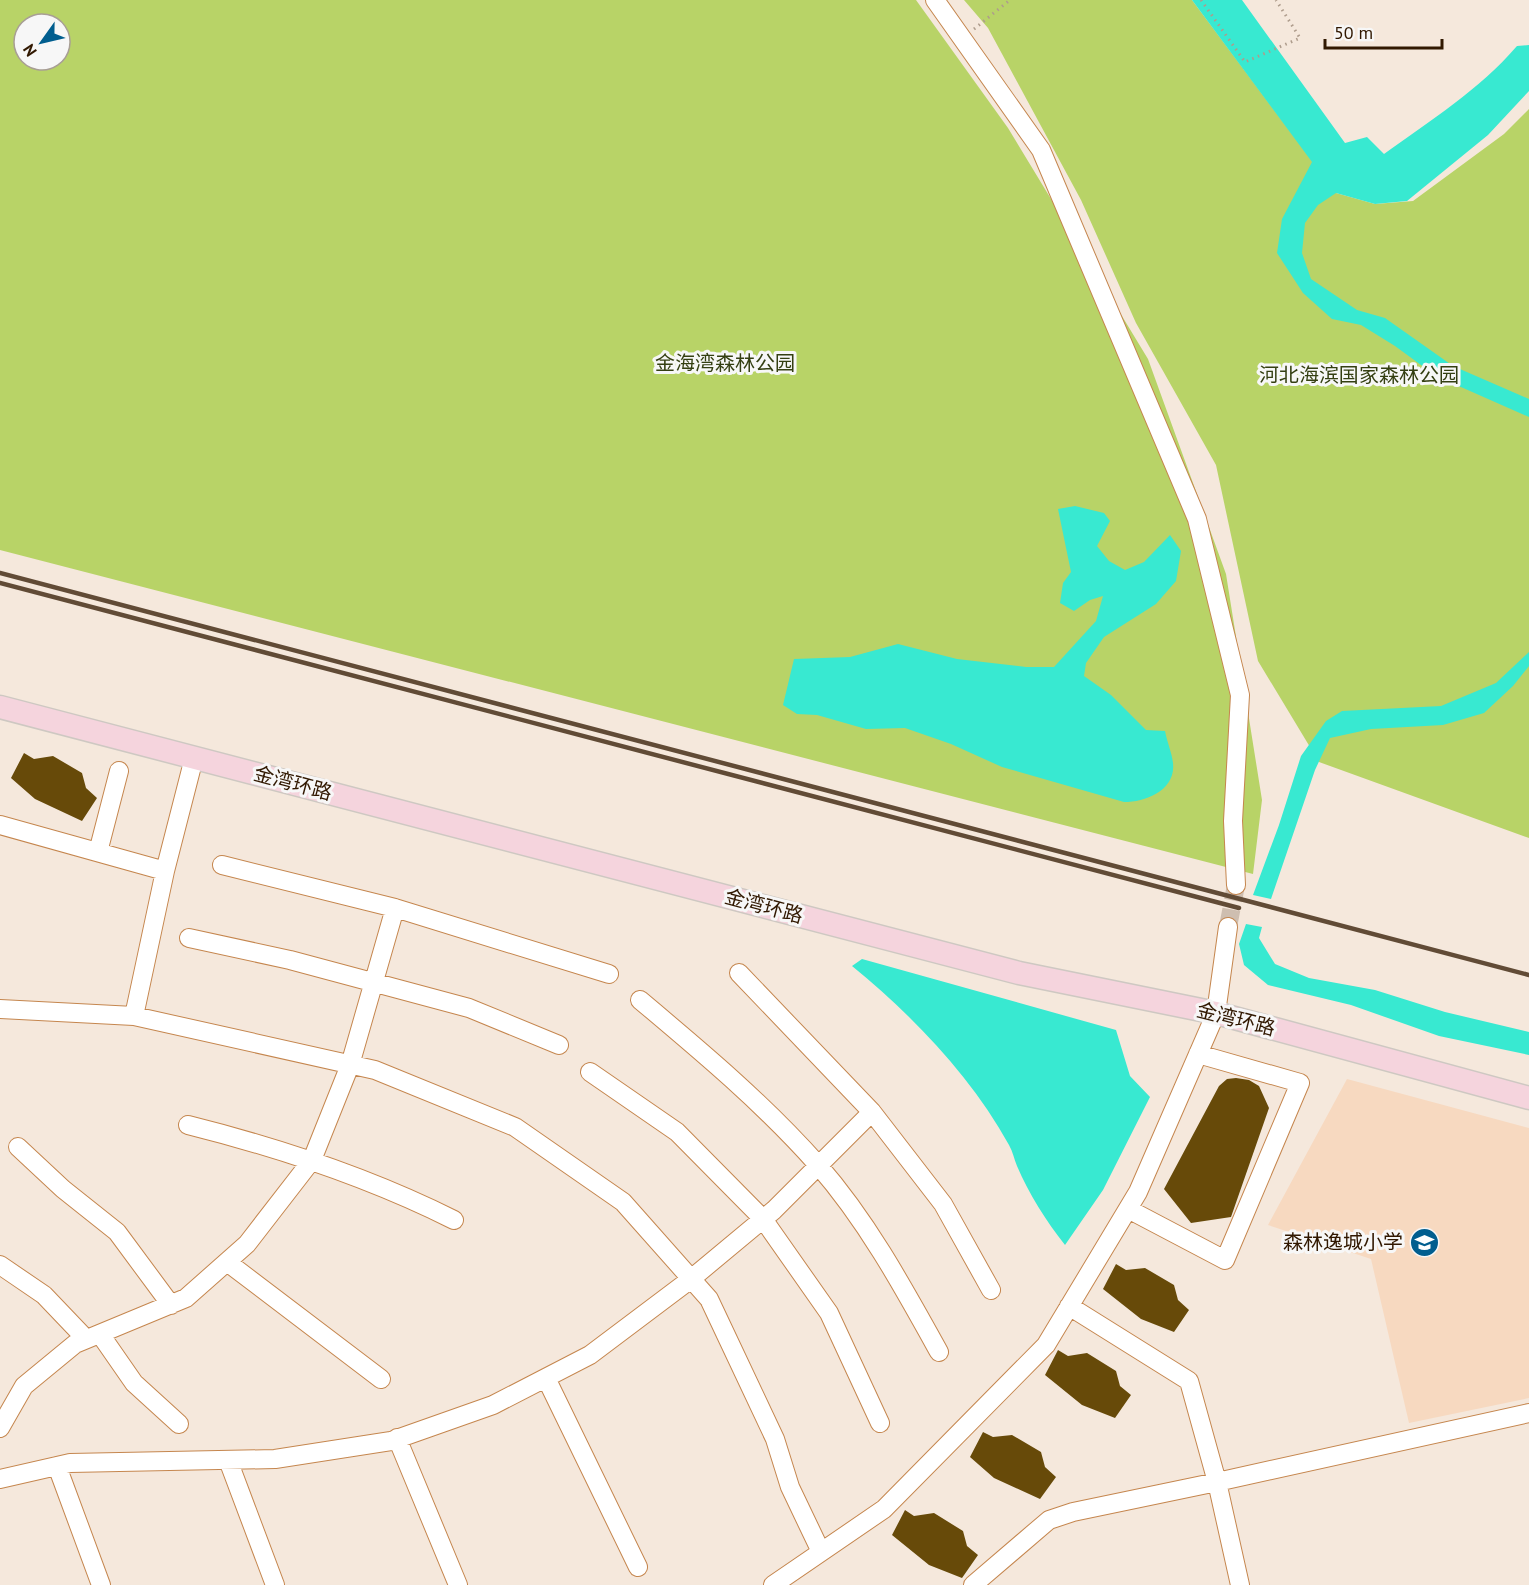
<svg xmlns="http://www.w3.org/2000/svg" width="1529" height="1585" viewBox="0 0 1529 1585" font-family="'PT Sans','Noto Sans SC',sans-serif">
  <rect width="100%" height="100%" fill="#f5e8dc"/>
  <!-- built -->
  <path fill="#f7d9c0" d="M1347 1079 1529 1128V1398L1409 1423 1371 1259 1268 1225Z"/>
  <!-- green -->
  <path fill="#b8d367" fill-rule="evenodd" d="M0 0H916L1008 128 1148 359 1226 574 1262 800 1253 874 0 550ZM24 24H60V60H24Z
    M964 0H1192L1336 193 1375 204 1413 201 1504 134 1529 109V838L1319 762 1258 661 1216 465 1136 323 1081 200 988 28Z"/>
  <!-- water -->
  <path fill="#38e9d1" d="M1192 0H1242L1345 143 1367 137 1384 154C1431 120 1479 90 1517 46L1529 45V91L1488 135 1407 201 1375 204 1336 193 1318 205 1305 223 1302 253 1311 279 1357 310 1385 318 1453 366 1529 399V417L1436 376 1395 346 1361 325 1332 319 1303 293 1277 253 1282 219 1312 162Z
    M1075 506 1104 513 1110 521 1097 546 1109 561 1125 570 1144 562 1170 535 1181 551 1176 581 1156 604 1104 637 1086 663 1084 676 1111 695 1146 730 1165 731C1167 742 1172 753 1173 763 1176 790 1146 802 1124 802L1002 767 951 744 905 728 866 729 817 715 797 714 783 705 794 659 850 657 898 644 957 659 1026 667H1054L1096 621 1103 596 1090 600 1074 611 1060 603 1063 583 1071 572 1058 509Z
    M1529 652V666L1513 686 1484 713 1443 725 1371 729 1330 738 1315 770 1271 899 1253 895 1279 825 1301 756 1326 721 1342 711 1441 706 1496 683Z
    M1246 924 1262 927 1259 938 1275 964 1309 978 1375 990 1445 1012 1529 1032V1055L1439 1036 1351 1005 1268 985 1244 965 1239 944Z
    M862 959 1116 1030 1130 1076 1150 1097 1103 1190 1065 1245C1046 1221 1029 1194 1017 1166 1014 1159 1013 1152 1009 1145 971 1076 912 1015 852 966Z"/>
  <!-- building -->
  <path fill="#674a09" d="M24 753 34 759 53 756 82 773 86 788 97 798 82 821 35 799 11 778Z
    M1236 1078 1249 1080 1259 1086 1269 1108 1231 1217 1191 1223 1164 1189 1219 1086 1227 1079Z
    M1116 1264 1126 1270 1145 1268 1174 1285 1178 1300 1189 1310 1174 1332 1141 1319 1103 1289Z
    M1058 1350 1068 1356 1087 1353 1116 1371 1120 1386 1131 1395 1115 1418 1082 1405 1045 1375Z
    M983 1432 993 1437 1012 1435 1041 1452 1045 1467 1056 1477 1040 1499 994 1478 970 1457Z
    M905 1510 914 1516 934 1513 963 1531 967 1546 978 1555 962 1578 929 1565 892 1535Z"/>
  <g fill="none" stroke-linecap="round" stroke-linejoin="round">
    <!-- minor-tunnel -->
    <path stroke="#cebeb0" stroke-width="18" stroke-dasharray="18 9" stroke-linecap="butt" d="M1228 927 1236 885"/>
    <defs>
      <path id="minor" d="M935 0 1041 150 1197 519 1240 695 1233 821 1236 885
        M0 825 165 871
        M98 852 119 771
        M222 865 395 908 609 974
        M189 938 290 960 469 1008 559 1045
        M739 973 872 1112 943 1204 991 1290
        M640 1000C702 1052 764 1104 818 1165 867 1221 903 1287 939 1352
        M0 1009 134 1016 375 1070 515 1127 623 1202 709 1299 775 1439 790 1487 821 1552
        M134 1016 165 871 194 758
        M590 1072 677 1132 763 1219 829 1313 880 1423
        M188 1125C280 1148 368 1177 454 1220
        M18 1147 63 1189 117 1232 171 1305
        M1128 1209 1225 1260 1300 1083 1198 1054
        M227 1262 381 1379
        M0 1265 44 1295 86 1339
        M1069 1306 1189 1381 1217 1482 1529 1413
        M100 1334 134 1383 179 1424
        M546 1378 638 1567
        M0 1428 24 1386 75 1344 186 1298 247 1244 312 1160 350 1065 395 908
        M397 1438 458 1585
        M228 1460 275 1585
        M57 1466 101 1585
        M0 1479 70 1463 275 1459 391 1441 493 1405 590 1355 691 1279 774 1210 872 1112
        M773 1585 884 1509 1046 1345 1138 1192 1216 1013 1228 927
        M973 1585 1049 1520 1073 1512 1217 1482 1240 1585"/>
      <path id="major" d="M0 707 1019 973 1216 1013 1529 1098"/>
    </defs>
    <!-- minor casing -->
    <use href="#minor" stroke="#c5864e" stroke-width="20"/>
    <!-- major casing -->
    <use href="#major" stroke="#cec8c2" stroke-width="25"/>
    <!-- path -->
    <path stroke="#ae9c8c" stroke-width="3" stroke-dasharray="1.5 4.5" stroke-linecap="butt" d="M1201 0 1245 62 1300 38 1276 0
      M974 29 1010 0"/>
    <!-- minor -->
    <use href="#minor" stroke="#fff" stroke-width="18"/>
    <!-- major -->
    <use href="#major" stroke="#f5d4dd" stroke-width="22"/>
    <!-- rail -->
    <path stroke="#614b36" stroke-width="4.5" d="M0 573 1529 975
      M0 583 1239 908"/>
  </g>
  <!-- icons -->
  <defs>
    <symbol id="school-disc" viewBox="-11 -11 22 22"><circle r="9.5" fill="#015e8f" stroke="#f7f7f7"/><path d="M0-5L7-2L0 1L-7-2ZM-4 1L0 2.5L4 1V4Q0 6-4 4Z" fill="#fff"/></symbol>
  </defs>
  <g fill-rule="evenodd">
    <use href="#school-disc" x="1408" y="1226" width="33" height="33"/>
  </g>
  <g text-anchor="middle" stroke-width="6" stroke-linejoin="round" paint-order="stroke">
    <!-- park labels -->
    <g font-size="20" fill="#343f12" stroke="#f7f7f7">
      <text x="725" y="370">金海湾森林公园</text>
      <text x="1359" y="382">河北海滨国家森林公园</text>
    </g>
    <!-- street labels -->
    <g font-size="20" fill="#311801" stroke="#f7f7f7">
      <text transform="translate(293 783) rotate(15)" y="7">金湾环路</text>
      <text transform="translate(764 906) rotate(15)" y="7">金湾环路</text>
      <text transform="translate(1236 1019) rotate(14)" y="7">金湾环路</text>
    </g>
    <!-- poi labels -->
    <g font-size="20" fill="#311801" stroke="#f7f7f7" text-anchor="end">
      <text x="1403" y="1249">森林逸城小学</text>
    </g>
  </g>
  <!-- north arrow -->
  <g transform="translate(42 42) rotate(236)"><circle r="28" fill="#f7f7f7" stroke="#a89e95" stroke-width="1.5"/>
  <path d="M0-4.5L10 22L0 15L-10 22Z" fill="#015e8f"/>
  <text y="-9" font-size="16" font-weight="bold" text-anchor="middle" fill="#311801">N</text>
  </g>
  <!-- scale -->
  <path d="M1325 39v9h117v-9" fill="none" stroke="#311801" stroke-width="3"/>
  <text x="1334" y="39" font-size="18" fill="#311801" stroke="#f7f7f7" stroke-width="4.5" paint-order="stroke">50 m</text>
</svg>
